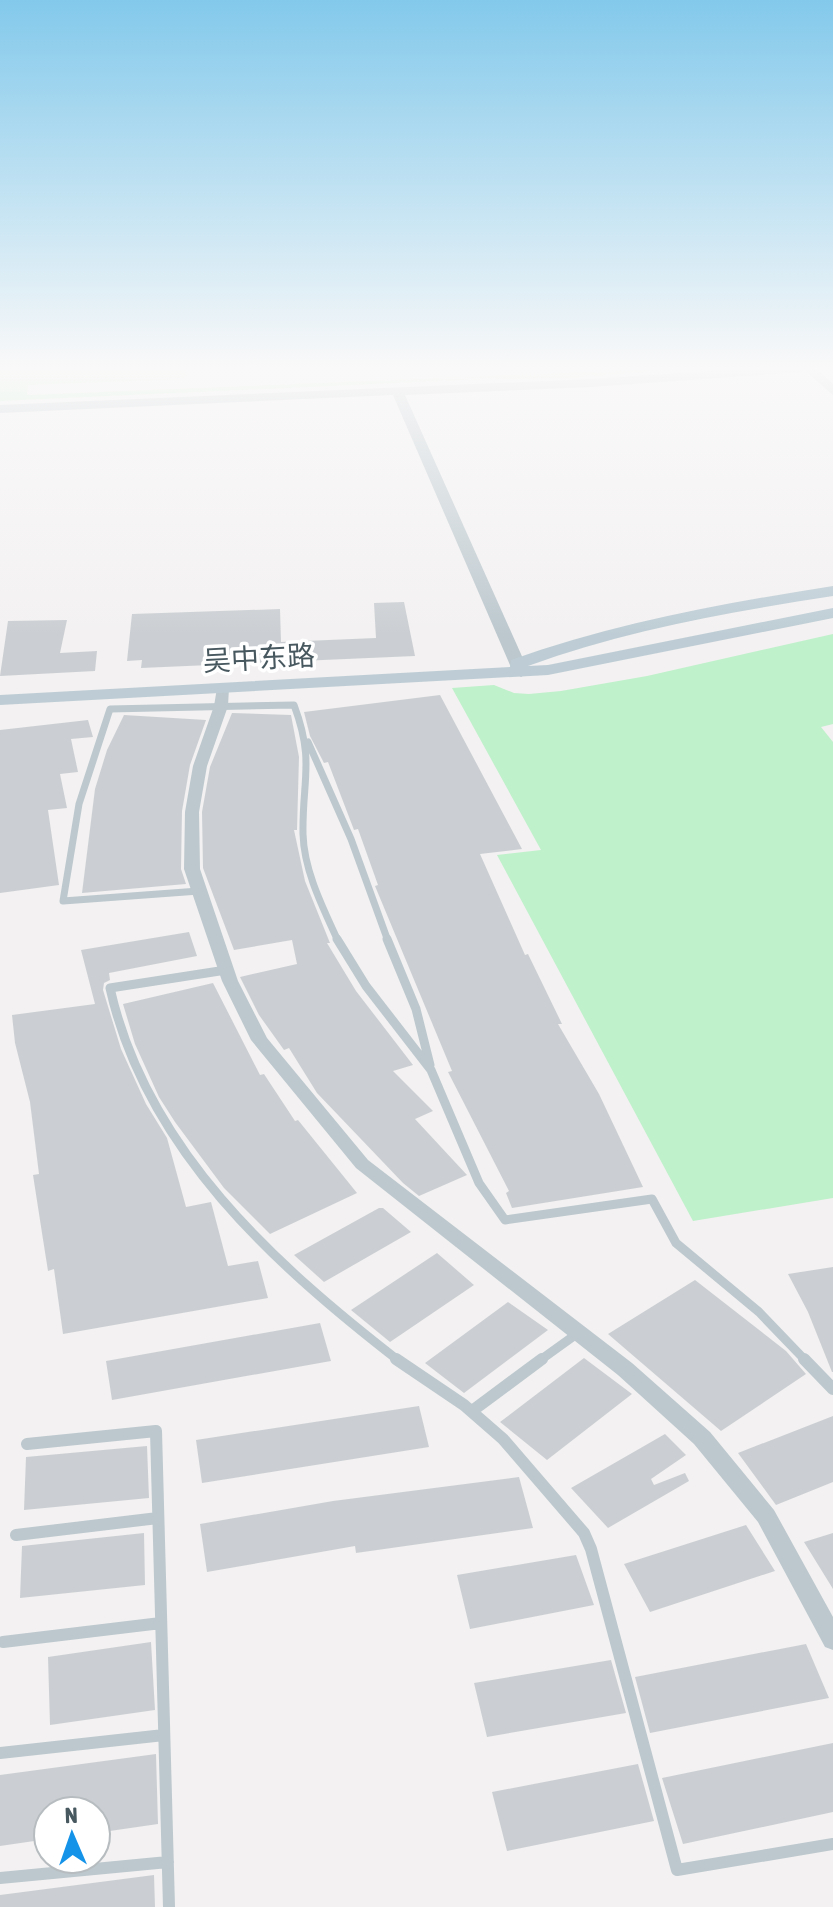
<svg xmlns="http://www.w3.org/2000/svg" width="833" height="1907" viewBox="0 0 833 1907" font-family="'Asap Condensed','Noto Sans SC',sans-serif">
  <rect width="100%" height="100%" fill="#f3f1f1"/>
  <!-- green -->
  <path fill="#bff1cb" d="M0 368H184L186 379 28 385 27 395 690 368 569 378 483 379 0 401Z
    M833 634V724L821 727 833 742V1198L693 1221 497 855 541 850 452 688 494 685 514 693 529 694 561 691 647 676Z"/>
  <!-- building -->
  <path fill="#cbcfd3" d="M404 602 415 656 141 668 142 660 127 661 132 614 280 609 281 642 376 638 374 603Z
    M67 620 60 653 97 651 95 671 0 676 8 621Z
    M440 695 522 849 480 854 525 955 528 954 562 1024H558L599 1094 643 1187 512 1208 506 1193 509 1191 448 1072 452 1071 375 886 378 885 358 829 354 830 328 762 324 763 310 736 304 712Z
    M232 713 291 715 299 757 297 830H294L305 881 330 943H327L356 991 413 1065 393 1071 433 1111 415 1119 467 1175 419 1196 403 1183 317 1093 289 1048 284 1050 259 1015 240 977 297 964 292 940 234 950 203 868 202 812 210 767Z
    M124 715 206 720 190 765 182 811 181 869 186 884 82 893 95 789 107 750Z
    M88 720 93 737 71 739 78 772 60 774 67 808 48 810 59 885 0 893V730Z
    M189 932 197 956 109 973 110 980 104 983 103 990 121 1049 146 1104 167 1138 186 1207 211 1202 228 1266 258 1261 268 1298 63 1334 54 1269 48 1271 42 1233 33 1175 39 1174 30 1102 15 1043 12 1015 95 1004 81 950Z
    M213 983 260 1075 264 1074 295 1121 298 1120 357 1193 270 1234 224 1188 175 1122 159 1097 135 1044 123 1004Z
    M379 1208H383L411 1232 324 1282 294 1255Z
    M437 1253 474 1285 390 1342 351 1310Z
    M833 1267V1372H832L808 1312 788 1274Z
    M695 1280 786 1351 806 1374 721 1431 608 1334Z
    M508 1302 548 1330 464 1393 425 1363Z
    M320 1323 331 1361 112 1400 106 1361Z
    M584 1358 632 1394 547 1460 500 1422Z
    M419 1406 429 1447 202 1483 196 1440Z
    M833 1416V1482L776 1505 738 1453Z
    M665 1434 686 1455 651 1479 654 1485 685 1473 689 1481 608 1528 571 1488Z
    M147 1446 149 1498 24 1510 26 1457Z
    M519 1477 533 1528 356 1553 355 1546 207 1572 200 1524 333 1501Z
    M746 1525 775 1571 650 1612 624 1564Z
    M144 1533 145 1585 20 1598 22 1546Z
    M833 1533V1589L804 1542Z
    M576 1555 594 1605 470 1629 457 1575Z
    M151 1642 155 1710 50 1725 48 1657Z
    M806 1644 829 1698 650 1733 635 1677Z
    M611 1660 626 1713 487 1737 474 1683Z
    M833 1743V1812L683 1844 662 1778Z
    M156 1754 158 1824 96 1833V1811H48V1839L0 1846V1775Z
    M638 1764 654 1821 507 1851 492 1792Z
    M154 1875 155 1907H0V1895Z"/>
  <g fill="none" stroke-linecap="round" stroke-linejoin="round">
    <!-- service-far2 -->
    <path stroke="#bcc8ce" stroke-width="7" d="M308 742 351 839 388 941
      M199 891 63 901 79 804 110 709 294 705C315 761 302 780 303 834 304 871 323 908 338 941"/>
    <!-- service-far1 -->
    <path stroke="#bcc8ce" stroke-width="9" d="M337 939 366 986 431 1070 479 1183 505 1220 652 1199 676 1243 759 1312 806 1361
      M387 939 416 1009 430 1065
      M226 970 110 988C146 1149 274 1264 399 1361
      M539 1361 578 1333"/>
    <!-- service -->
    <path stroke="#bcc8ce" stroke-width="12" d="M396 1359 464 1405 503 1439 584 1533 591 1549 677 1870 833 1844
      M804 1359 833 1389
      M472 1411 542 1359
      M27 1444 156 1431 169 1907
      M16 1535 158 1518
      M3 1642 161 1623
      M0 1753 164 1735
      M0 1878 168 1862"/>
    <!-- minor -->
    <path fill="#bcc8ce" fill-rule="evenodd" d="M223 684 229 688 228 706 207 766 199 812 200 869 238 981 267 1038 368 1160 632 1363 710 1432 774 1510 833 1617V1650L825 1647 758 1522 694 1444 618 1375 356 1168 251 1040 222 981 184 869 185 812 193 766 214 706 217 688Z"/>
    <!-- tertiary -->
    <path fill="#bcc8ce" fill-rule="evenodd" d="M752 368H808L802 372 591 387 405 395 529 672 521 677 513 672 393 395 0 413V405L591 379Z"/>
    <!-- secondary -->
    <path fill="#becdd5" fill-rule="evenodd" d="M802 368H816L833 384V395Z
      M833 586V596C730 612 626 630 528 666L548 665 833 608V618L548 675 0 705V695L510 667 511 660C614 623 724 603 833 586Z"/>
  </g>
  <!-- sky -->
  <linearGradient id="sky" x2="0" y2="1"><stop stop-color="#83c9eb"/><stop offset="0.58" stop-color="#faf9f9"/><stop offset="1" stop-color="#faf9f9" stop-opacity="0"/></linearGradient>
  <rect width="833" height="635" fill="url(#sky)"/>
  <g text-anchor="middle" stroke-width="7" stroke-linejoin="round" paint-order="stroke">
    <!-- street labels -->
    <g font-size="28" fill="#48585f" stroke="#fff">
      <text transform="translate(259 658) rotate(-3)" y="10">吴中东路</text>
    </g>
  </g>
  <!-- north arrow -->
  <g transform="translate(72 1835) rotate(358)"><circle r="38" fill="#ffffff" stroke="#b6bcbf" stroke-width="2"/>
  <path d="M0-6L14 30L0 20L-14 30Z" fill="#1593e9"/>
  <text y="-12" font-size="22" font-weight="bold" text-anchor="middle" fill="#48585f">N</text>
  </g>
</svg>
